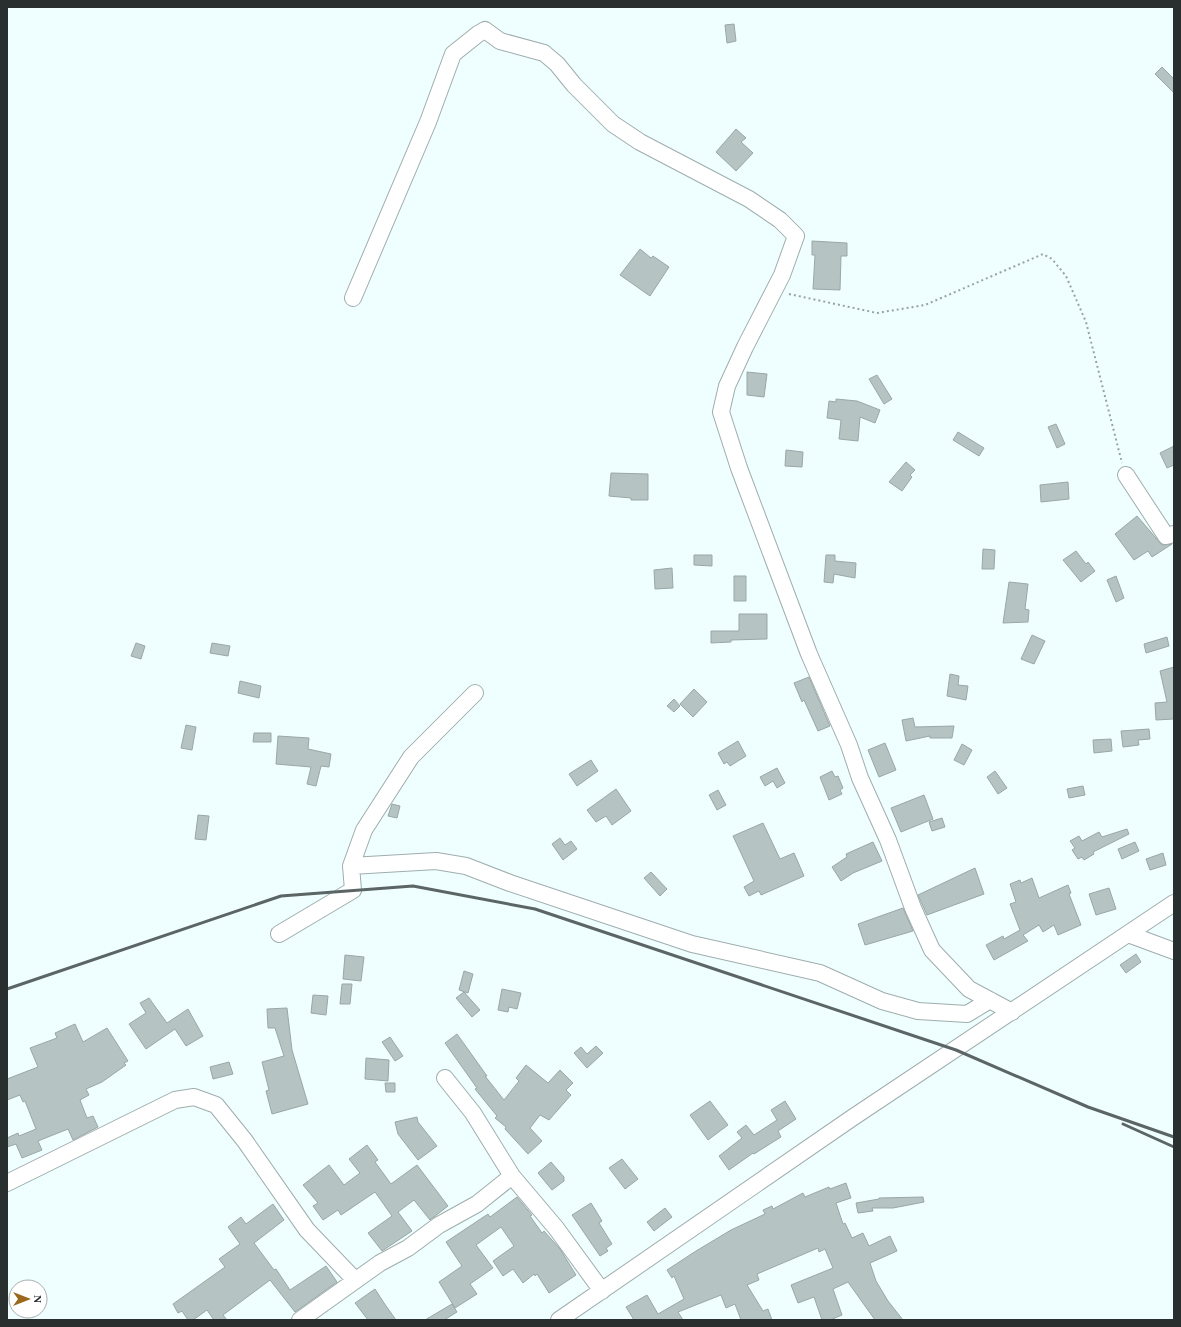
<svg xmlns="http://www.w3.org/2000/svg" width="1181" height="1327" viewBox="0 0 1181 1327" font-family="Georgia,serif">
  <rect width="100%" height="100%" fill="#effefe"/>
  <!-- building -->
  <path fill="#b5c3c3" stroke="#99a7a7" d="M734 24 736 41 727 43 725 25Z
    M1162 67 1174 79V93L1155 74Z
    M736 129 746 138 741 142 753 153 736 171 716 152Z
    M812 241 847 243V256H841L840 290 813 289 815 255H812Z
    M640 249 651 258 653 256 669 267 650 296 620 275Z
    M747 372 767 374 764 397 747 395Z
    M877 375 892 399 884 404 869 379Z
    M836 399 857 401 880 410 875 423 860 417 858 441 839 439 841 420 827 418 829 401 836 402Z
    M1056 424 1065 444 1057 448 1048 427Z
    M958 432 984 448 979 456 953 440Z
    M1174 446V465L1167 468 1160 453Z
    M786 450 803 452 802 467 785 466Z
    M906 462 915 470 910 475 912 477 902 491 889 482Z
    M611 473 648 474V500H631V498L609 496Z
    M1068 482 1069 499 1041 502 1040 485Z
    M1137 516 1162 545 1172 544 1152 557 1148 551 1134 560 1115 534Z
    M983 549 995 550 994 569H982Z
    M1076 551 1086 564 1088 562 1095 571 1081 582 1063 560Z
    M694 555H712V566L694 565Z
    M826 555H835V561L856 563 855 578 834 574 833 583 824 582Z
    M672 568 673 588 655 589 654 570Z
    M734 576H746V601H734Z
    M1116 576 1124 598 1116 602 1107 580Z
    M1009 582 1028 584 1025 609 1029 610 1028 622 1003 623Z
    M739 614H767V639L731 640V642L711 643V631H739Z
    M1032 635 1045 641 1034 664 1021 659Z
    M1167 637 1169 646 1146 653 1144 644Z
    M136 643 145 646 141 659 131 656Z
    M212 643 230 646 228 656 210 653Z
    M1174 667V719L1156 720 1155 703 1167 702 1160 671Z
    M950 674 959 676 958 685 968 686 966 700 947 696Z
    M809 677 830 726 818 731 804 700 802 702 794 683Z
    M240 681 261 686 259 698 238 693Z
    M694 689 707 702 693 717 680 704Z
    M674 699 680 706 674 712 667 706Z
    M913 718 915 727 954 726 952 738H930V736L906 741 902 720Z
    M186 725 196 727 192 750 181 748Z
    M1149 729 1150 739 1138 740 1139 745 1123 747 1121 731Z
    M254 733H271V742H253Z
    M278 736 309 738 308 749 331 754 329 767 321 766 316 786 307 784 311 767 276 764Z
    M1111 739 1112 751 1094 753 1093 740Z
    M738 741 746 756 730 766 727 762 724 764 718 753Z
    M885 743 896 770 879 777 868 750Z
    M962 744 972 750 964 765 954 760Z
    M591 760 598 771 577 786 569 774Z
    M777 768 785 783 777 788 773 781 765 786 760 777Z
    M832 771 835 777 838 776 843 788 840 790 842 794 829 800 820 777Z
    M995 771 1007 788 998 794 987 777Z
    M1083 786 1085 795 1069 798 1067 789Z
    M616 789 631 811 612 825 606 816 596 822 587 810Z
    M718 790 726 805 717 810 709 795Z
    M924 795 933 819 901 832 891 808Z
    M392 804 400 806 397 818 388 816Z
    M198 815 209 816 206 840 195 839Z
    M942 818 945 827 932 831 929 822Z
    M763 823 780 859 794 853 804 876 761 895 759 891 749 896 744 887 754 881 733 836Z
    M1127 829 1129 834 1093 852 1094 854 1084 860 1082 857 1078 859 1072 850 1075 848 1070 841 1079 836 1082 841 1099 832 1102 837Z
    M560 838 565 845 571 841 577 849 563 860 552 844Z
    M873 842 882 861 853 873 841 881 832 867 847 857 846 854Z
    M1135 842 1139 851 1122 859 1118 849Z
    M1163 853 1166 865 1150 870 1146 859Z
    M975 868 984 894 927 915 918 895Z
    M651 872 667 889 660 896 644 878Z
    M1032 878 1039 898 1068 885 1071 893 1069 894 1081 925 1058 935 1054 925 1043 932 1039 925 1023 935 1028 941 994 960 986 945 1003 936 1004 939 1020 930 1010 904 1016 902 1010 884 1020 880 1021 883Z
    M1109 888 1116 909 1096 915 1089 894Z
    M903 908 913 931 865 945 858 924Z
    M1136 954 1141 962 1126 973 1120 965Z
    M345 955 364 957 361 981 343 979Z
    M464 971 473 974 468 993 459 990Z
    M342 984H352L350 1004H340Z
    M502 989 521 993 517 1009 509 1007 508 1012 498 1010Z
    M464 992 480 1010 472 1017 456 998Z
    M313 995 328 996 326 1015 311 1013Z
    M149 998 167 1023 188 1009 203 1036 186 1046 175 1029 146 1049 129 1024 146 1013 140 1003Z
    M287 1008 292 1050 308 1104 272 1114 266 1091 269 1090 262 1062 284 1056 275 1028H268L267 1009Z
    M75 1024 83 1042 107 1028 128 1061 124 1063 126 1065 102 1082 86 1089 89 1095 80 1100 87 1118 93 1116 98 1127 73 1140 68 1129 38 1141 42 1150 22 1158 16 1144 7 1147V1138L18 1133 19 1136 36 1129 25 1101 23 1102 20 1095 7 1100V1079L38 1067 30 1048 57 1038 55 1033Z
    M457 1034 487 1076H485L504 1100 519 1081 516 1078 526 1065 548 1083 560 1070 573 1083 566 1090 571 1095 549 1120 540 1115 530 1128 542 1141 528 1154 505 1129 506 1127 495 1118 497 1116 475 1089 477 1088 445 1043Z
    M390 1037 403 1056 395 1061 382 1042Z
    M596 1046 603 1053 587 1068 574 1053 581 1047 587 1054Z
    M366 1058 389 1060 388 1081 365 1079Z
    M229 1062 233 1074 213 1079 210 1067Z
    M385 1083H395V1092H386Z
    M710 1101 728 1125 708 1140 690 1115Z
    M785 1101 796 1119 778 1131 781 1137 754 1154 753 1153 729 1170 719 1156 742 1138 737 1132 746 1125 754 1135 777 1120 771 1110Z
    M417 1117 418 1122 437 1146 418 1160 398 1134 395 1122Z
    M367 1145 378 1160 375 1162 391 1184 417 1165 448 1206 430 1220 414 1200 398 1212 412 1231 382 1251 368 1233 392 1216 375 1192 341 1215 338 1210 323 1220 313 1206 318 1203 303 1185 329 1165 344 1185 360 1173 349 1159Z
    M622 1159 638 1179 625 1189 609 1168Z
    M551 1162 564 1177V1181L552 1190 538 1173Z
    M846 1183 851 1198 836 1203 843 1224 845 1223 852 1238 863 1233 869 1246 890 1236 897 1251 870 1263 876 1281 888 1301 903 1320H875L848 1282 833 1289 842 1315 830 1320H822L814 1297 798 1303 791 1285 833 1268 825 1249 819 1252 818 1248 757 1274 759 1280 747 1285 763 1311 768 1309 772 1320H741L735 1304 726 1308 721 1295 678 1312 683 1320H634L626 1307 647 1295 658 1314 684 1299 674 1276 672 1278 667 1270 696 1251 731 1230 765 1214 763 1210 772 1206 773 1209 803 1193 805 1197 829 1187 830 1189Z
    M517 1197 532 1215 530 1216 542 1233 544 1231 560 1249 576 1275 549 1293 537 1274 535 1276 534 1274 523 1283 513 1269 503 1276 493 1261 514 1246 501 1227 476 1245 493 1268 470 1284 477 1294 455 1308 439 1282 462 1266 446 1242 488 1214 490 1217Z
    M923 1197 924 1202 893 1208H872L873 1211 858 1213 856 1203 879 1199V1198Z
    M591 1203 602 1221 599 1223 612 1244 606 1248 608 1251 600 1256 572 1215Z
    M273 1204 284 1220 254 1243 274 1270 276 1269 290 1290 326 1266 337 1282 295 1312 270 1280 223 1315 227 1320H214L207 1310 193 1320H188L182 1311 178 1313 173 1304 225 1267 219 1259 240 1244 228 1227 241 1217 246 1224Z
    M665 1208 672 1217 654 1231 647 1222Z
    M375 1289 384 1303 396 1320H368L355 1303Z
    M452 1304 457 1312 444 1320H425Z"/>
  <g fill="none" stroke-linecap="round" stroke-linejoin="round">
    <defs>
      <path id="minor" d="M353 298 428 122 453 54 478 34 485 30 500 41 544 53 557 64 574 85 613 124 640 142 749 199 780 220 796 236 782 275 745 347 727 386 721 412 739 468 809 654 849 745 860 778 888 840 913 908 932 950 969 989 1012 1012
        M1126 475 1166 536 1174 534
        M351 866 436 861 466 866 510 883 692 944 820 973 882 1001 918 1011 967 1014 990 1000
        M279 934 353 890 351 866 364 830 411 757 475 693
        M1128 934 1174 951
        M445 1078 473 1113 512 1176 556 1228 602 1291
        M7 1183 175 1100 194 1097 216 1105 245 1141 307 1230 355 1280
        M300 1320 380 1263 408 1248 439 1225 477 1204 512 1176
        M559 1320 852 1118 1174 903"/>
    </defs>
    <!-- minor casing -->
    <use href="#minor" stroke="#9fadad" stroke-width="18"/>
    <!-- path -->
    <path stroke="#98a3a3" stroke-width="2" stroke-dasharray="2 3" stroke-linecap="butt" d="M789 294 877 313 925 305 1043 254 1052 259 1066 276 1086 322 1122 463"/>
    <!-- minor -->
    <use href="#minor" stroke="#fff" stroke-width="16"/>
    <!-- rail -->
    <path stroke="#5c6565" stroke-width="3" d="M7 989 281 896 413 886 535 909 956 1050 1088 1107 1174 1137
      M1123 1124 1174 1147"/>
  </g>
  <!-- border -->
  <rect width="1181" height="1327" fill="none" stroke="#292f2f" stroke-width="16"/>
  <!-- north arrow -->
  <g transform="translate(28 1299) rotate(90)"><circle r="19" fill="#ffffff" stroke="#a9acac"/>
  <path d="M0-3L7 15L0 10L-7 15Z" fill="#9b691e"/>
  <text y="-6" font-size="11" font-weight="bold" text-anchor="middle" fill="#292f2f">N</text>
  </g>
</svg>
